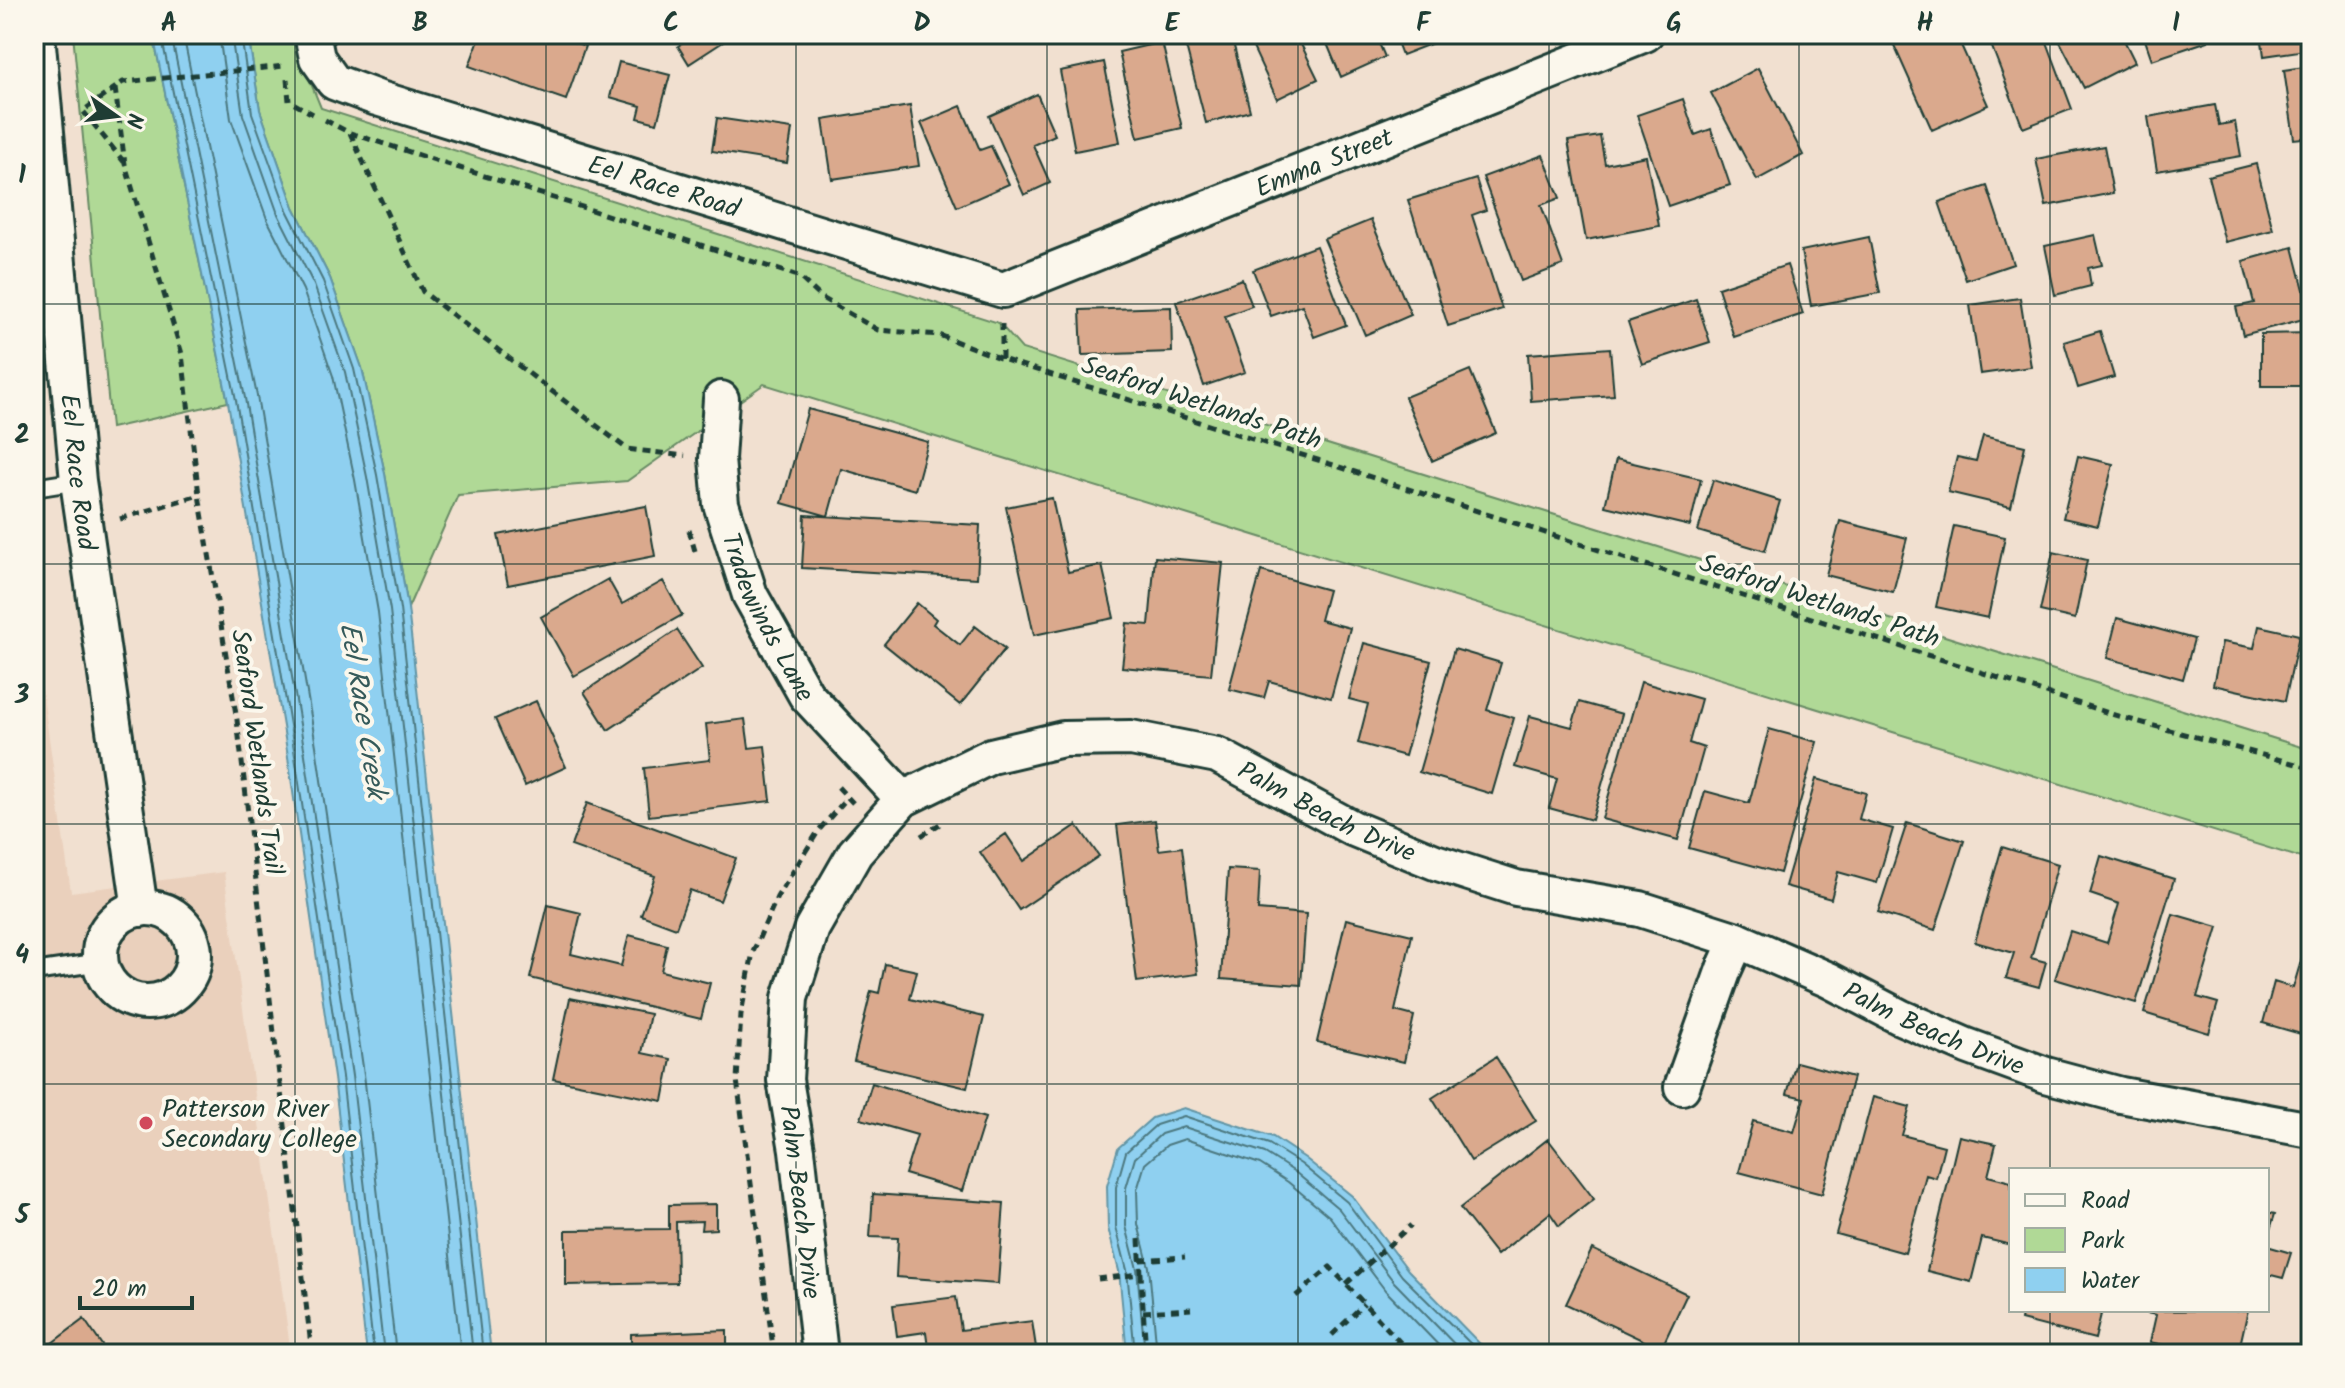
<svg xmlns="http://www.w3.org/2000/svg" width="2345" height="1388" viewBox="0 0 2345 1388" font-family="Kalam,sans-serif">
  <rect width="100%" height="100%" fill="#f1e0d0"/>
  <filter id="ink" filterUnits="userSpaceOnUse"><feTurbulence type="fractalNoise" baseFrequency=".0125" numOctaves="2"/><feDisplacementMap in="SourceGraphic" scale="16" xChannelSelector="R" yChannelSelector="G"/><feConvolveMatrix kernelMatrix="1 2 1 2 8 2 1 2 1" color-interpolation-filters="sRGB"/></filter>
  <g filter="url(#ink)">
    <!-- built -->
    <path fill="#ead0bc" d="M34 633 71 892 224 872 291 1354H34Z"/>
    <!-- green -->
    <path fill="#b0d996" stroke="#688b65" stroke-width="2" d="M73 34H153L228 402 111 428Z
      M248 34H291L321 108 999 323 1022 349 2311 750V861L764 384 627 481 458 495 408 608 385 474 362 368 330 278 294 207 260 110Z"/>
    <!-- water -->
    <path fill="#8fd0f0" stroke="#6295a5" stroke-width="2" d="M153 34H248L260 110 294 207 330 278 362 368 385 474 408 608 491 1354H367L334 1078 287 750 228 402Z
      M1184 1108 1273 1137 1305 1158 1352 1196 1408 1270 1479 1343 1495 1354H1127L1119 1271 1108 1228 1107 1186 1118 1148 1152 1118Z"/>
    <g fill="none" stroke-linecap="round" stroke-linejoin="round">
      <!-- shore -->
      <path stroke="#4c787f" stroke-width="2" d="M161 34 236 400 294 749 342 1077 374 1354
        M171 34 245 398 304 748 352 1076 384 1354
        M183 34 257 396 316 746 364 1074 396 1354
        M219 34 231 119 267 219 303 290 333 376 355 480 378 612 461 1354
        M231 34 243 115 278 214 314 285 345 372 367 477 390 610 473 1354
        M241 34 252 113 287 210 323 281 354 369 377 475 400 609 483 1354
        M1135 1354 1127 1270 1116 1227V1187L1126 1152 1156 1125 1184 1116 1269 1144 1301 1164 1347 1202 1402 1276 1481 1354
        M1145 1354 1137 1269 1126 1226V1188L1135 1158 1161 1134 1184 1127 1265 1153 1295 1172 1339 1209 1394 1282 1464 1354
        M1157 1354 1149 1267 1138 1224 1137 1190 1145 1164 1167 1145 1185 1139 1260 1164 1288 1182 1330 1217 1385 1290 1447 1354"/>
    </g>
    <!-- building -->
    <path fill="#daa98d" stroke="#1f3d34" stroke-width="2" d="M481 34H551L585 46 566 100 469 66Z
      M590 34H620L594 44Z
      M678 34H722L726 40 689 64 678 46 683 43Z
      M1219 34H1231L1250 111 1206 123 1185 43Z
      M1253 34H1296L1318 79 1277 99 1248 37Z
      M1323 34H1375L1385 57 1341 77Z
      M1394 34H1451V36L1402 55Z
      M1889 34H1956L1988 105 1932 130Z
      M1987 34H2044L2072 109 2023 128Z
      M2056 34H2121L2135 62 2084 88Z
      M2143 34H2206L2208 41 2152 60Z
      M2261 34H2304L2306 50 2264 56Z
      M1162 42 1182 128 1138 138 1119 52Z
      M619 62 670 75 657 123 638 118 641 106 610 97Z
      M1104 62 1120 142 1075 151 1060 71Z
      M2311 66V137L2294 139 2284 70Z
      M1758 68 1803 155 1757 180 1711 93Z
      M1037 94 1055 135 1033 145 1050 183 1024 195 989 116Z
      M1683 99 1695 135 1711 129 1730 185 1668 206 1637 115Z
      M2215 105 2219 125 2235 122 2241 156 2157 171 2148 117Z
      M910 106 919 166 832 179 823 120Z
      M961 106 980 150 991 146 1009 184 957 207 921 123Z
      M717 118 792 129 787 163 712 151Z
      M1600 136 1605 164 1646 156 1659 226 1586 240 1568 141Z
      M2104 146 2113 193 2046 206 2036 159Z
      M1543 155 1560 198 1541 205 1563 265 1521 281 1483 177Z
      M2256 164 2273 230 2225 242 2208 176Z
      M1476 179 1486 210 1472 215 1502 309 1448 326 1408 200Z
      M1987 186 2013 264 1966 280 1939 202Z
      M1371 220 1411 315 1365 335 1324 239Z
      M2095 235 2102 265 2088 268 2091 286 2055 295 2045 246Z
      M1869 237 1880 293 1811 306 1801 251Z
      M1316 246 1346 325 1314 337 1302 305 1271 316 1253 270Z
      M2293 247 2311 317 2243 335 2236 307 2254 303 2243 261Z
      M1787 265 1803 314 1734 337 1718 288Z
      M1242 279 1252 306 1225 316 1245 372 1204 386 1176 302Z
      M2020 298 2031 367 1980 374 1970 305Z
      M1696 299 1710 342 1642 364 1628 322Z
      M1171 307 1172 352 1082 355 1080 310Z
      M2100 331 2114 377 2078 388 2064 342Z
      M2311 333V386H2261V334Z
      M1610 348 1614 395 1531 401 1528 354Z
      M1470 370 1496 433 1432 461 1405 397Z
      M808 409 928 442 915 490 841 469 828 516 782 503Z
      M1983 436 2025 446 2011 507 1948 492 1957 457 1976 461Z
      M2078 456 2113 464 2098 526 2063 518Z
      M1616 459 1701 479 1690 526 1605 506Z
      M1713 480 1780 501 1765 551 1698 531Z
      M1052 498 1068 572 1102 565 1114 618 1034 635 1006 507Z
      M646 506 655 556 508 585 498 535Z
      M805 515 980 525 977 578 802 568Z
      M1840 521 1907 538 1893 592 1826 575Z
      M1954 526 2005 537 1988 618 1936 607Z
      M2053 552 2087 560 2075 619 2040 611Z
      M1155 557 1223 563 1211 675 1122 667 1127 623 1149 625Z
      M1261 571 1328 590 1320 620 1350 628 1331 698 1269 681 1264 698 1229 689Z
      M608 579 622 604 663 581 682 615 574 676 541 617Z
      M917 603 936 619 933 624 960 645 975 626 1005 649 960 705 884 644Z
      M2117 618 2194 639 2183 679 2107 658Z
      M2259 626 2299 635 2285 701 2213 685 2222 642 2254 648Z
      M677 630 702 668 608 730 584 692Z
      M1364 643 1431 661 1405 756 1358 743 1368 704 1349 699Z
      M1454 649 1501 663 1487 710 1514 718 1492 794 1419 772Z
      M1641 682 1701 699 1689 743 1704 748 1678 840 1602 819Z
      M536 701 566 767 525 786 495 719Z
      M1579 702 1622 714 1592 820 1549 808 1557 779 1515 767 1530 716 1572 727Z
      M745 719 749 748 765 746 771 801 649 816 644 768 710 760 706 724Z
      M1769 729 1817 742 1780 873 1689 848 1705 791 1749 803Z
      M1816 779 1866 793 1859 819 1893 829 1877 883 1838 872 1831 899 1785 886Z
      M587 803 736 858 720 901 690 890 676 928 641 915 655 876 571 846Z
      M1155 820 1159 850 1182 847 1198 974 1137 982 1117 825Z
      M1907 823 1964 841 1935 930 1878 912Z
      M1077 825 1099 856 1019 910 980 852 1006 834 1024 861Z
      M2002 847 2058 864 2031 958 2046 962 2039 987 2006 978 2014 953 1975 942Z
      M2101 856 2174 879 2136 1003 2055 979 2070 931 2107 943 2119 904 2090 894Z
      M1228 869 1260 871 1258 910 1306 914 1301 985 1221 979Z
      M548 905 581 913 571 954 621 966 629 935 667 945 661 971 710 983 701 1019 530 978Z
      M2173 914 2218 927 2197 997 2218 1003 2209 1033 2144 1013Z
      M1346 919 1412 935 1395 1011 1414 1016 1404 1062 1317 1042Z
      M2311 927V1037L2263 1023 2274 982 2293 988Z
      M885 964 917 971 910 999 984 1017 967 1088 854 1061 871 991 879 993Z
      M570 998 650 1014 642 1053 671 1059 663 1101 553 1079Z
      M1496 1057 1536 1121 1471 1161 1432 1098Z
      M1796 1062 1853 1077 1822 1194 1739 1172 1753 1121 1794 1132 1804 1098 1787 1094Z
      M872 1083 985 1118 962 1191 905 1174 917 1135 861 1119Z
      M1873 1097 1910 1107 1902 1135 1944 1146 1936 1178 1926 1175 1905 1253 1836 1234Z
      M1959 1136 1996 1144 1988 1176 2011 1182V1245L1982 1238 1971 1282 1927 1271Z
      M1548 1139 1594 1199 1559 1226 1550 1213 1497 1255 1460 1208Z
      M873 1194 1004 1203 998 1284 896 1277 898 1238 870 1237Z
      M716 1204V1229L701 1230 702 1221 676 1222 677 1283 566 1285V1230L669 1229V1205Z
      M2267 1212 2275 1214 2267 1239Z
      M2267 1246 2291 1253 2283 1278 2267 1274Z
      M1592 1249 1687 1294 1661 1349 1566 1304Z
      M956 1297 961 1330 1032 1321 1037 1354H929L926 1332 897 1336 893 1305Z
      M2023 1310H2102L2095 1339 2021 1320Z
      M2248 1310 2238 1354H2203L2150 1342 2156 1315 2137 1311Z
      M84 1319 108 1354H34V1332L44 1349Z
      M727 1330V1354H604V1352L631 1351V1334Z"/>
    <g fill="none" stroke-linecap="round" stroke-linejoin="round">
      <defs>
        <path id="service" d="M34 488 78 481
          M34 972 101 962"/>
        <g id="minor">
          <path id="s1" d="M37 34 78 481 140 909"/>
          <path id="s2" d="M312 34 317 58 334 82 377 98 1003 290 1645 34"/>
          <path id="s3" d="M721 399 717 459 721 504 750 595 806 695 903 799"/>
          <circle cx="147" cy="955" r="47"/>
          <path d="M1682 1087 1724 969 1737 940"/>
          <path id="s4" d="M820 1354 797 1150 785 1080 790 998 812 928 855 853 903 799 991 756 1063 739 1131 738 1217 755 1352 828 1435 862 1516 888 1640 909 1737 940 1829 980 1900 1017 1967 1046 2046 1075 2121 1095 2311 1130"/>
        </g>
      </defs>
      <!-- service casing -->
      <use href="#service" stroke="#1f3d34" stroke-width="22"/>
      <!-- minor casing -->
      <use href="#minor" stroke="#1f3d34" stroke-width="40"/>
      <!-- path -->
      <path stroke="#1f3d34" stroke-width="5" stroke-dasharray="8 6" stroke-linecap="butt" d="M287 79 289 101 313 114
        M115 88 125 164 182 354 199 495 237 720 312 1354
        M325 120 350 133 798 276 822 298 878 330 939 335 1002 359 2121 717 2311 768
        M350 133 423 292 627 449 685 456
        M124 162 83 111 123 82 285 66
        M1002 359V324
        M120 519 199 495
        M689 530 695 551
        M838 787 853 803
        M921 836 943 822
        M1139 1239 1141 1274
        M1140 1260 1185 1257
        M1098 1279 1141 1274 1146 1354
        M1346 1284 1411 1225
        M1296 1296 1330 1267 1411 1354
        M1143 1312 1191 1309
        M1332 1335 1364 1304
        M774 1354 737 1080 741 1014 753 952 777 897 819 830 847 798
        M1386 1354 1399 1341"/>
      <!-- service -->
      <use href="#service" stroke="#fbf7ec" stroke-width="16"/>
      <!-- minor -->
      <use href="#minor" stroke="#fbf7ec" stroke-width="34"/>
    </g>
  </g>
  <!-- grid -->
  <path fill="none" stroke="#1f3d34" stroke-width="2" stroke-opacity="0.55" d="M295 34V1354M546 34V1354M796 34V1354M1047 34V1354M1298 34V1354M1549 34V1354M1799 34V1354M2050 34V1170M34 304H2311M34 564H2311M34 824H2311M34 1084H2311M2050 1310V1354"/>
  <!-- markers -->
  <circle fill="#d1495b" stroke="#fbf7ec" stroke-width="3" cx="146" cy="1123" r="8"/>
  <g text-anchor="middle" stroke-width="8" stroke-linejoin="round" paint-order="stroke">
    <!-- street labels -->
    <g font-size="26" fill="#1f3d34" stroke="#fbf7ec">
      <text dy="9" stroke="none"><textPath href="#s2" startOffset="1100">Emma Street</textPath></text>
      <text dy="9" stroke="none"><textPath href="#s2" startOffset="400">Eel Race Road</textPath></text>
      <text transform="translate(1202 402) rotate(18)" y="9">Seaford Wetlands Path</text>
      <text dy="9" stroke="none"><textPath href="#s1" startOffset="440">Eel Race Road</textPath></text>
      <text transform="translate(1820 600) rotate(18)" y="9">Seaford Wetlands Path</text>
      <text dy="9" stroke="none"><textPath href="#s3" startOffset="228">Tradewinds Lane</textPath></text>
      <text transform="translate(258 752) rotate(82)" y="9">Seaford Wetlands Trail</text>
      <text dy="9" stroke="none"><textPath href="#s4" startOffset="1042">Palm Beach Drive</textPath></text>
      <text dy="9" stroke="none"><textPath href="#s4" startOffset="1690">Palm Beach Drive</textPath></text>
      <text transform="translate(801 1202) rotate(83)" y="9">Palm Beach Drive</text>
    </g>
    <!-- poi labels -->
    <g font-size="26" fill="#1f3d34" stroke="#fbf7ec" text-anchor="start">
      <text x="162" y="1117">Patterson River<tspan x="162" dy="30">Secondary College</tspan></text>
    </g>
    <!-- water labels -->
    <g font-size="28" font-style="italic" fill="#355a5a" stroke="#fbf7ec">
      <text transform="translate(364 710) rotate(81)" y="10">Eel Race Creek</text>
    </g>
  </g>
  <!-- margin -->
  <rect width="2345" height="1388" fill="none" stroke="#fbf7ec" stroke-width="88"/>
  <!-- legend -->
  <rect x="2009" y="1168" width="260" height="144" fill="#fbf7ec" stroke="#a3ada2" stroke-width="2"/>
  <rect x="2025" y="1194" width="40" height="12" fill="#fbf7ec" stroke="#a3ada2" stroke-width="2"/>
  <text x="2081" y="1208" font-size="24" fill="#1f3d34">Road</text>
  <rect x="2025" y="1228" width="40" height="24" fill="#b0d996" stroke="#a3ada2" stroke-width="2"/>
  <text x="2081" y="1248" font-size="24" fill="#1f3d34">Park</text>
  <rect x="2025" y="1268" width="40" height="24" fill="#8fd0f0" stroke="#a3ada2" stroke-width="2"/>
  <text x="2081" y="1288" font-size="24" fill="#1f3d34">Water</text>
  <!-- north arrow -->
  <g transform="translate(116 116) rotate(104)" stroke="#fbf7ec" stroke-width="6" paint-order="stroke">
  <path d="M0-6L14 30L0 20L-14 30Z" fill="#1f3d34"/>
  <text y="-12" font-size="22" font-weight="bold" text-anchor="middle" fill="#1f3d34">N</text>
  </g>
  <!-- scale -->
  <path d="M80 1296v12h112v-12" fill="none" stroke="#1f3d34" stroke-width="4"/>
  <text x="92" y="1296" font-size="24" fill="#1f3d34" stroke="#fbf7ec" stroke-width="6" paint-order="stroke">20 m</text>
  <rect x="44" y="44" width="2257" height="1300" fill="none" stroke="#1f3d34" stroke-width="3"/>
  <g font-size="26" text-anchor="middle" font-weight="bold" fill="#1f3d34">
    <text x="169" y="31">A</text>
    <text x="420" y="31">B</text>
    <text x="671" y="31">C</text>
    <text x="922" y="31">D</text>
    <text x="1172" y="31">E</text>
    <text x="1423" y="31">F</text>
    <text x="1674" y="31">G</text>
    <text x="1925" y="31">H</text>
    <text x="2176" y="31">I</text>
    <text x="22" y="183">1</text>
    <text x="22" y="443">2</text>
    <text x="22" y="703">3</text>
    <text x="22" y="963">4</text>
    <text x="22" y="1223">5</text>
  </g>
</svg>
